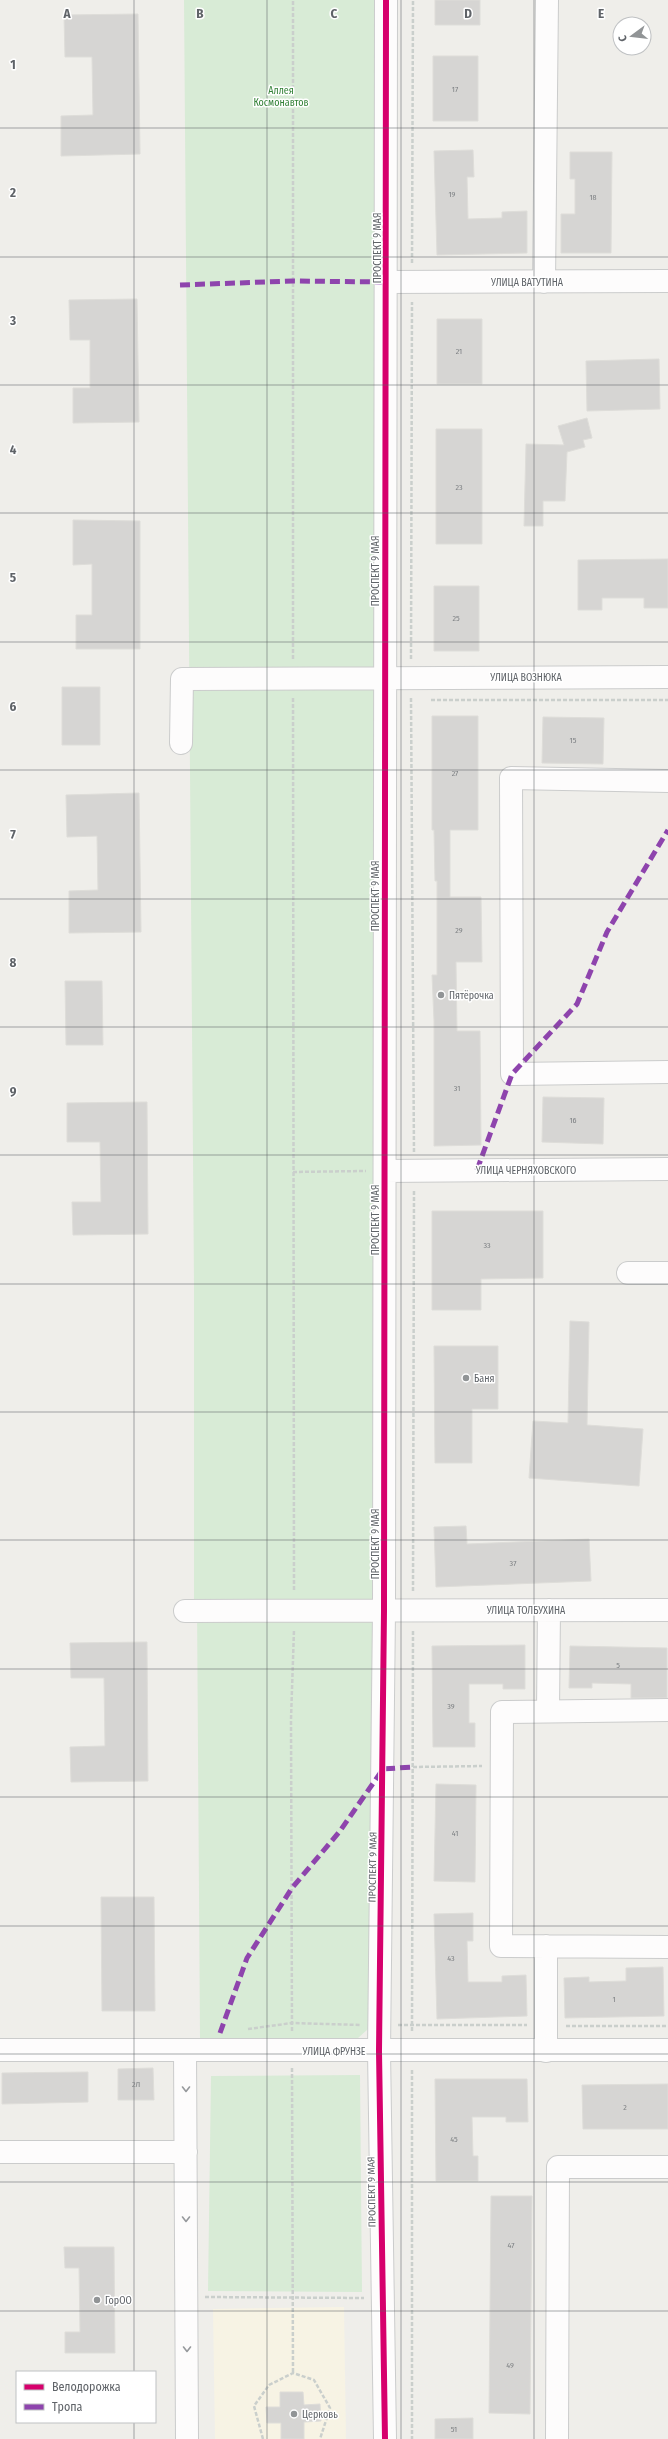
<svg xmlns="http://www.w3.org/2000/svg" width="668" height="2439" viewBox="0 0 668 2439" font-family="'Fira Sans Condensed',sans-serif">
  <rect width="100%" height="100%" fill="#efeeea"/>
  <!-- commercial -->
  <path fill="#f7f3e4" d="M344 2307 346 2439H215L213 2309Z"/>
  <!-- green -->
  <path fill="#d8ebd6" d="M184 0H377V2021L358 2038H200L197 1605 194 1604V1285Z
    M360 2075 362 2292 208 2291 211 2076Z"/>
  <!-- building -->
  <path fill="#d6d5d3" stroke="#deddd9" d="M435 0H480V25H435Z
    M138 14 140 154 61 156V116L93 115 92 57H65L64 15Z
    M433 56H478V121H433Z
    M473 150 474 177H467L468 219 502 218V212L527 211V253L437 255 434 151Z
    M570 152H612L611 253H561V214H575V179H570Z
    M137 299 139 422 73 423V388H90V340H70L69 300Z
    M437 319H482V384H437Z
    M659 359 660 409 587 411 586 361Z
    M587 418 592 438 583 440 585 447 567 452 565 501H543V526H524L526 444 564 445 558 426Z
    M436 429H482V544H436Z
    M73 520 140 521V649H76V615H92V564L73 565Z
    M668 559V608H644V598H602V610H578V560Z
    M434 586H479V651H434Z
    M62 687H100V745H62Z
    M432 716H478V830H450V897H481L482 962H456L457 1031H480L481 1145 434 1146V1021L432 975H437V881H435L434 830H432Z
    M543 717 604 718 603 764 542 763Z
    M139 793 141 932 69 933V891L98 890 97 836 67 837 66 795Z
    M65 981H102L103 1045H66Z
    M543 1097 604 1098 603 1144 542 1142Z
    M147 1102 148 1234 73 1235 72 1202H101L100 1142H67V1103Z
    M432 1211H543V1278L481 1279V1310H432Z
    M570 1321 589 1322 587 1425 643 1429 639 1486 529 1478 533 1421 568 1423Z
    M434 1346H498V1409H472V1463H435Z
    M466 1526 467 1544 589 1539 591 1581 436 1587 434 1527Z
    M147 1642 148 1781 71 1782 70 1747 105 1746 104 1678H71L70 1643Z
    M525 1645V1689H503V1684H469V1723H475V1747H433L432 1646Z
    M570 1646 667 1648V1698H631V1684L592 1683V1688H569Z
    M436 1784 476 1785 475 1882 434 1881Z
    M101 1897H154L155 2011H102Z
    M473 1913V1941H467L468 1982H502V1976L526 1975 527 2016 437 2019 434 1914Z
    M663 1967 664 2016 565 2018 564 1978 589 1977V1982L626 1981V1968Z
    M153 2068 154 2100H118V2069Z
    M88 2072V2102L2 2104V2073Z
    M435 2079H527L528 2122H506V2117H472L473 2156H478V2181H436Z
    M668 2084V2129H583L582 2085Z
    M491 2196H532L530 2414 489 2413Z
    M64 2247H114L115 2353H65V2332H80L79 2268H65Z
    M280 2392H303L304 2405 320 2404 321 2421 304 2422V2439H281V2423H267L266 2407H280Z
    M473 2418V2439H435V2419Z"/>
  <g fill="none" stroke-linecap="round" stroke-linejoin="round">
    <defs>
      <path id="minor" d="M387 282 668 281
        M544 282 547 0
        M181 743 182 679 668 677
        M668 781 511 778 512 1074 668 1072
        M385 1171 668 1169
        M628 1273H668
        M185 1611 668 1610
        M668 1710 502 1712 501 1946 668 1947
        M548 1711 549 1610
        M546 1946V2051
        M0 2050H668
        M185 2050 187 2439
        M0 2152H186
        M385 2439 379 2051 384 1611 386 0
        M557 2439 558 2167H668"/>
    </defs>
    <!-- minor casing -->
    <use href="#minor" stroke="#cbcccc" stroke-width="24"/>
    <!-- path -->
    <path stroke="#cacfcc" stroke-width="2.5" stroke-dasharray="4 2" stroke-linecap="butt" d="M412 263 413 0
      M293 659V0
      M411 659 412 302
      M293 698 294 1591
      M411 698 414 1153
      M431 700H668
      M293 1172 366 1171
      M413 1591 414 1190
      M413 1767 482 1766
      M398 2025H527
      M566 2026H668
      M248 2029 292 2023 361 2025
      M292 2031 291 1719 294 1630
      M412 2031 413 1630
      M292 2068 293 2373
      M412 2070V2439
      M205 2297 364 2298
      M263 2439 254 2406 269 2385 293 2373 314 2380 330 2408 320 2439"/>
    <!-- minor -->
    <use href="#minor" stroke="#fdfcfc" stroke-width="22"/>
    <!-- quiet -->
    <path stroke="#8e44ad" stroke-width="5" stroke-dasharray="10 5" stroke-linecap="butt" d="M180 285 293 281 387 282
      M477 1170 512 1074 577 1004 607 932 668 830
      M220 2033 247 1958 292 1888 340 1831 383 1769 413 1767"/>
    <defs>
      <path id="cycleway" d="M385 2439 379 2051 384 1611 386 0"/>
    </defs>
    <!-- cycleway casing -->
    <use href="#cycleway" stroke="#fff" stroke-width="8"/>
    <!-- cycleway -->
    <use href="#cycleway" stroke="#d6006c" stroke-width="6"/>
  </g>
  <!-- one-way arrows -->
  <defs><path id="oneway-chevron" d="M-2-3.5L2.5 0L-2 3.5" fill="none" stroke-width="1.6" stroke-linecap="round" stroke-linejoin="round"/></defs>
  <g stroke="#96999c">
    <use href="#oneway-chevron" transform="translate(186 2089) rotate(90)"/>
    <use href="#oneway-chevron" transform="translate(186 2219) rotate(90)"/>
    <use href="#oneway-chevron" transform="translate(187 2349) rotate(90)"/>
  </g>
  <!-- grid -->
  <path fill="none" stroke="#5f6368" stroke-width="1" stroke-opacity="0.55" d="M134 0V2372M267 0V2439M401 0V2439M534 0V2439M0 128H668M0 257H668M0 385H668M0 513H668M0 642H668M0 770H668M0 899H668M0 1027H668M0 1155H668M0 1284H668M0 1412H668M0 1540H668M0 1669H668M0 1797H668M0 1926H668M0 2054H668M0 2182H668M0 2311H668M134 2422V2439"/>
  <!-- markers -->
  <g fill="#919496" stroke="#fff" stroke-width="1.5">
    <circle cx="441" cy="995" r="4"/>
    <circle cx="466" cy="1378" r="4"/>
    <circle cx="97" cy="2300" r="4"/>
    <circle cx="294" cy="2414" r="4"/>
  </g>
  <g text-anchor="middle" stroke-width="3" stroke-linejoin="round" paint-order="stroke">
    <!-- number labels -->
    <g font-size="8" fill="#7e8184">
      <text x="455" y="92">17</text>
      <text x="452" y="197">19</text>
      <text x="593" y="200">18</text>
      <text x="459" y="354">21</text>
      <text x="459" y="490">23</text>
      <text x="456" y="621">25</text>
      <text x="573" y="743">15</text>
      <text x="455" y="776">27</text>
      <text x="459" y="933">29</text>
      <text x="457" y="1091">31</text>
      <text x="573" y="1123">16</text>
      <text x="487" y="1248">33</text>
      <text x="513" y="1566">37</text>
      <text x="618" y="1668">5</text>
      <text x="451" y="1709">39</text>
      <text x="455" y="1836">41</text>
      <text x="451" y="1961">43</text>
      <text x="614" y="2002">1</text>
      <text x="136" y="2087">2Л</text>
      <text x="625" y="2110">2</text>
      <text x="454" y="2142">45</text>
      <text x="511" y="2248">47</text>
      <text x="510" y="2368">49</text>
      <text x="454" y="2432">51</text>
    </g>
    <!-- park labels -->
    <g font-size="10" fill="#348238" stroke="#fff">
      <text x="281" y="94">Аллея<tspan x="281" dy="12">Космонавтов</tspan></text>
    </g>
    <!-- street labels -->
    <g font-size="10" fill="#5f6368" stroke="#fff">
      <text transform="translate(377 248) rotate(-90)" y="4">ПРОСПЕКТ 9 МАЯ</text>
      <text x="527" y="286">УЛИЦА ВАТУТИНА</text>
      <text transform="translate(375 571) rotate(-90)" y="4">ПРОСПЕКТ 9 МАЯ</text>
      <text x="526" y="681">УЛИЦА ВОЗНЮКА</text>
      <text transform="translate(375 896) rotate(-90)" y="4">ПРОСПЕКТ 9 МАЯ</text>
      <text x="526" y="1174">УЛИЦА ЧЕРНЯХОВСКОГО</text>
      <text transform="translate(375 1220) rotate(-90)" y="4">ПРОСПЕКТ 9 МАЯ</text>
      <text transform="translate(375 1544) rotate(-90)" y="4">ПРОСПЕКТ 9 МАЯ</text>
      <text x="526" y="1614">УЛИЦА ТОЛБУХИНА</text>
      <text transform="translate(372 1867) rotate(-89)" y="4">ПРОСПЕКТ 9 МАЯ</text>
      <text x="334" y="2055">УЛИЦА ФРУНЗЕ</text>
      <text transform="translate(371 2192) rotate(-91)" y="4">ПРОСПЕКТ 9 МАЯ</text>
    </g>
    <!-- poi labels -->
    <g font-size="10" fill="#5f6368" stroke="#fff" text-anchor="start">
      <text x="449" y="999">Пятёрочка</text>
      <text x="474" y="1382">Баня</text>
      <text x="105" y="2304">ГорОО</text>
      <text x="302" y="2418">Церковь</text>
    </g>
  </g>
  <g font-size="13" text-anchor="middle" font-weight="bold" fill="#5f6368" stroke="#fff" stroke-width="3" stroke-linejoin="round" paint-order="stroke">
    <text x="67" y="18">A</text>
    <text x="200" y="18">B</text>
    <text x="334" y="18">C</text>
    <text x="468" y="18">D</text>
    <text x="601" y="18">E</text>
    <text x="13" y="69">1</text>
    <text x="13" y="197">2</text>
    <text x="13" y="325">3</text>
    <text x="13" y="454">4</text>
    <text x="13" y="582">5</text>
    <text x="13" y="711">6</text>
    <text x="13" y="839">7</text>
    <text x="13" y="967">8</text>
    <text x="13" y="1096">9</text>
  </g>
  <!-- legend -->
  <rect x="16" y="2371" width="140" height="52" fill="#ffffff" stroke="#bfc1c3"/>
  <rect x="24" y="2384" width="20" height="6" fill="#d6006c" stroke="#bfc1c3"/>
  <text x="52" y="2391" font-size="12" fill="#5f6368">Велодорожка</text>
  <rect x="24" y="2404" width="20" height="6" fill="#8e44ad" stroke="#bfc1c3"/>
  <text x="52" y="2411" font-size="12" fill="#5f6368">Тропа</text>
  <!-- north arrow -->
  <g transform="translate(632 36) rotate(255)"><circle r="19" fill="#ffffff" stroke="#bfc1c3"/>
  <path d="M0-3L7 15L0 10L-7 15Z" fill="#919496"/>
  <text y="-6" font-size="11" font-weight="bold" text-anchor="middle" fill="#5f6368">С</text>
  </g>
</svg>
